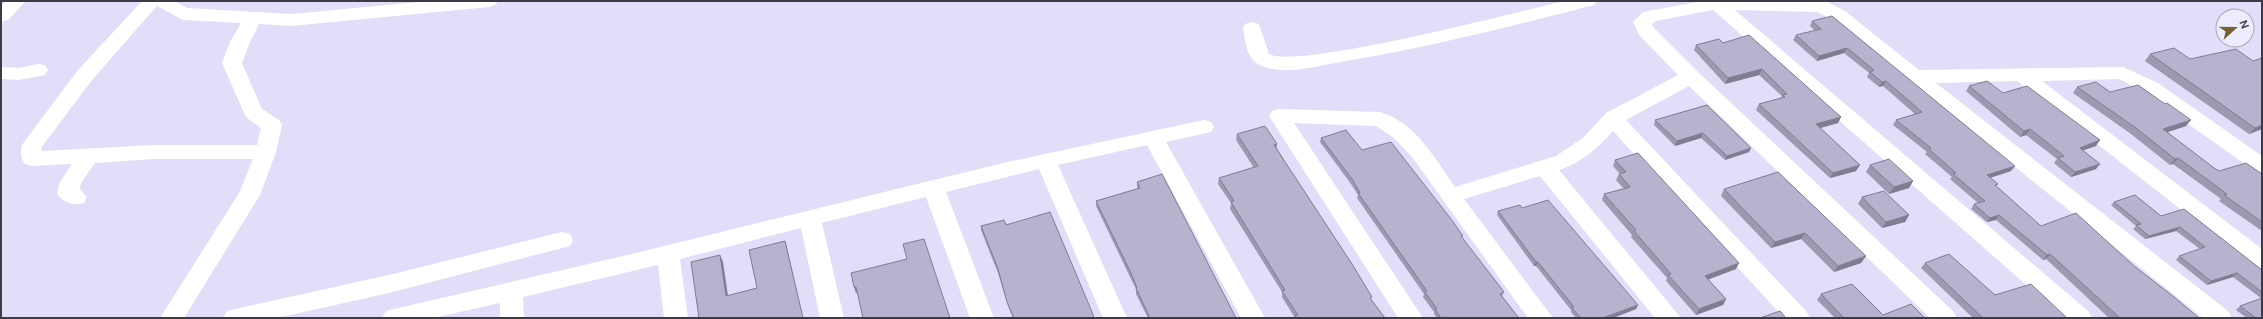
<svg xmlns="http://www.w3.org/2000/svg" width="2263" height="319" viewBox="0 0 2263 319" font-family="'DM Sans',sans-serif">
  <rect width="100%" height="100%" fill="#e0def9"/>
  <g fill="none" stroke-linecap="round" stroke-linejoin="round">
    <!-- street -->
    <path fill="#fff" fill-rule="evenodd" d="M6 1H26L8 20 1 22V6Z
      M142 1H175L187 8 291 14 429 1H498L495 5 489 7 291 26 259 24 250 42 242 63 262 109 279 120 282 125 276 152 260 195 184 318H160L239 193 253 159H154L95 163 81 183 80 189 87 197 84 203C73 206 63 203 57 193L60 182 72 164 32 166 25 164C20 157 19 149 24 142L78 70ZM157 6 183 20 241 23 230 42 222 63 244 113 247 118 261 128 257 145H154L42 151 41 148 92 80Z
      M1564 1H1597L1594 5C1512 26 1430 47 1346 61 1320 65 1285 77 1260 65 1246 59 1245 40 1243 28L1245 24 1252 22 1259 24 1269 54C1297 70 1521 11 1564 1Z
      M1702 1 1828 2 1845 11 1919 70 2123 67 2158 83 2262 156V174L2255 171 2144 93 2120 79 2042 81 2262 249V270L2254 267 2017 81 1936 83 2228 311 2232 318H2203L1831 19 1817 12 1735 10 2088 311 2092 318H2064L1713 10 1656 21 1652 24 1654 28 1698 72 1953 311 1957 318H1930L1689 86 1626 120 1806 311 1810 318H1784L1613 131C1598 148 1581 163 1559 170L1681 318H1655L1540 176 1464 199 1553 318H1528L1412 157 1394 138 1376 126 1294 123 1423 318H1398L1269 116 1272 111 1279 109 1380 112C1415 122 1435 158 1455 187L1556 156 1584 137 1606 113 1678 75 1639 35 1633 22 1643 12Z
      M38 64 45 65 48 70 45 75 19 80 1 79V67L19 68Z
      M1204 120 1211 122 1214 127 1211 132 1166 142 1265 318H1241L1147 145 1058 165 1127 318H1103L1039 169 946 192 994 318H970L926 197 822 223 844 318H820L801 228 680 259 688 318H664L658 265 523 297 524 318H500V303L433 318H382L386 311 394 309 636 253 1003 163Z
      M562 232 570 234 573 240 570 246 389 293 277 318H223L227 311 235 309 389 275Z"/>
  </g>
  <!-- wall -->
  <path fill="#9c9ab0" d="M1812 21 2011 171 1990 178 1996 186 2041 226 2134 266 2199 318H2109L2046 259 2043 260 1996 220 1987 222 1971 209 1974 204 1978 203 1950 179 1952 177 1925 154 1927 152 1893 125 1896 120 1915 114 1883 86 1879 87 1867 77 1869 73 1844 53 1817 61 1793 40 1796 35 1815 31 1810 26Z
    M1723 43 1841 117 1838 123 1820 128 1856 171 1830 178 1756 110 1759 104 1781 98 1782 96 1759 75 1725 84 1694 50 1696 45Z
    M2150 54 2262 129 2249 134 2145 61Z
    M1969 86 2003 93 2096 146 2083 150 2096 169 2071 177 2054 163 2057 159 2026 135 2020 137 1966 91Z
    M2077 87 2110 92 2186 126 2167 132 2214 168 2219 171 2262 174V231L2219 201 2221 199 2173 164 2170 165 2131 134 2073 93Z
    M1707 105 1751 148 1749 152 1725 160 1701 138 1675 146 1654 125 1655 120Z
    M1237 134 1277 149 1371 299 1385 318H1295L1282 297V292L1230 209 1231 203 1218 184 1219 178 1254 168 1236 140Z
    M1321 138 1362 150 1462 238 1504 292 1502 296 1519 318H1437L1434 314V312L1423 297 1424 294 1357 198 1358 195 1351 184 1320 142Z
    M1615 160 1736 269 1708 279 1726 299 1723 305 1696 315 1666 281 1667 278 1631 237 1632 235 1602 200 1604 194 1624 189 1616 180 1619 174H1620L1613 166Z
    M1870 165 1913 181 1909 188 1889 194 1866 172Z
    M1137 182 1236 318H1148L1136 294V289L1130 277 1096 206V201L1138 189 1137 187Z
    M1724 189 1866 256 1861 263 1834 272 1801 239 1771 248 1721 196Z
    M1862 197 1909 215 1905 222 1882 228 1858 204Z
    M2114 202 2161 216 2262 270V318H2247L2236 310 2240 306 2262 299 2233 277 2207 285 2176 260 2179 256 2200 249 2176 231 2145 239 2133 229 2136 226 2111 205Z
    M1522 208 1638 305 1636 309 1613 318H1576L1571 312V310L1536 266H1534L1497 215 1498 211Z
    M1006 225 1094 318H1013L1008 306 998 273 981 230V226Z
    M1925 263 1995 295 2067 318H1973L1921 268Z
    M1821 294 1883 315 1925 318H1835L1817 300Z"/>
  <!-- shaded-wall -->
  <path fill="#7f7d90" d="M1847 48 1844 53 1817 61 1819 56Z
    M1762 69 1759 75 1725 84 1728 78Z
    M1886 81 1883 86 1879 87 1882 82Z
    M1841 117 1838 123 1813 130 1816 124Z
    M2191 120 2186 126 2159 135 2163 129Z
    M2262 125V129L2249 134 2255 128Z
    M2030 129 2026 135 2020 137 2024 131Z
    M1703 133 1701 138 1675 146 1677 141Z
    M2100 140 2096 146 2076 153 2080 148Z
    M1277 144 1276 150 1274 145Z
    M1751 148 1749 152 1725 160 1727 156Z
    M2178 158 2173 164 2170 165 2175 159Z
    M2100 164 2096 169 2071 177 2075 172Z
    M1860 165 1856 171 1830 178 1833 173Z
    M2015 166 2011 171 1983 180 1987 175Z
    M1913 181 1909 188 1889 194 1894 187Z
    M1909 215 1905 222 1882 228 1886 222Z
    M1999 215 1996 220 1987 222 1990 218Z
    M2180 227 2176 231 2145 239 2149 236Z
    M1805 233 1801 239 1771 248 1775 242Z
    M785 241 787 248 803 318Z
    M2050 254 2046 259 2043 260 2047 255Z
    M720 255 723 262 729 303 726 296Z
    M1866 256 1861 263 1834 272 1838 266Z
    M1536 262H1538L1536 266H1534Z
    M1739 263 1736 269 1702 282 1705 276Z
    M2237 273 2233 277 2207 285 2211 281Z
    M854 287H856L858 292 856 293Z
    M1726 299 1723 305 1696 315 1699 309Z
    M1638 305 1636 309 1613 318H1605Z"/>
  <!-- building -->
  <path fill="#b5b3cd" stroke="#7f7d90" d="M1832 16 2015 166 1987 175 1998 184 1995 185 2041 226 2076 213 2134 266 2174 297 2199 318H2120L2050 254 2047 255 1999 215 1990 218 1974 204 1985 201 1953 174 1956 173 1929 149 1931 148 1896 120 1922 112 1886 81 1882 82 1870 72 1874 70 1847 48 1819 56 1796 35 1821 29 1812 21Z
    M1749 35 1841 117 1816 124 1860 165 1833 173 1759 104 1785 97 1782 95 1787 94 1762 69 1728 78 1696 45 1719 39 1723 43Z
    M2174 48 2190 59 2236 49 2253 61 2262 58V125L2255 128 2150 54Z
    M1987 81 2003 93 2027 86 2100 140 2080 148 2100 164 2075 172 2058 158 2064 156 2030 129 2024 131 1969 86Z
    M2096 82 2110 92 2138 85 2165 104 2167 103 2191 120 2163 129 2214 168 2219 171 2246 163 2262 174V222L2224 195 2227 194 2178 158 2175 159 2136 128 2077 87Z
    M1707 105 1751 148 1727 156 1703 133 1677 141 1655 120Z
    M1265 126 1277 144 1274 145 1352 264 1372 297 1370 298 1385 318H1296L1295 316 1298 315 1282 291 1285 290 1231 202 1234 201 1219 178 1258 166 1237 134Z
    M1346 130 1362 150 1391 142 1451 219 1463 236H1461L1504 292 1500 294 1519 318H1441L1435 309H1437L1425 292 1427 291 1358 193H1360L1352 179 1321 138Z
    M1638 153 1739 263 1705 276 1726 299 1699 309 1668 275 1671 274 1634 231 1636 230 1604 194 1630 187 1619 174 1626 172 1615 160Z
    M1889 159 1913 181 1894 187 1870 165Z
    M1778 172 1866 256 1838 266 1805 233 1775 242 1724 189Z
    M1162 174 1236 318H1150L1136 288H1137L1130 271 1096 201 1140 188 1137 182Z
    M1884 191 1909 215 1886 222 1862 197Z
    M2135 195 2161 216 2184 209 2262 270V292L2237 273 2211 281 2179 256 2205 247 2180 227 2149 236 2136 225 2141 224 2114 202Z
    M1548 200 1638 305 1605 317 1606 318H1581L1572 308 1574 307 1538 262H1536L1498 211 1520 205 1522 208Z
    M1050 212 1092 312 1094 318H1014L1007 302 998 269 981 226 1004 220 1006 225Z
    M924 239 950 318H863L856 287H854L851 273 907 259 903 244Z
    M785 241 803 318H699L691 262 720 255 726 296 757 288 749 250Z
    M1949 254 1995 295 2031 284 2067 318H1983L1925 263Z
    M1852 284 1883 315 1911 304 1925 318H1844L1821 294Z
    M2262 298V318H2256L2240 306Z
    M1780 311 1786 318H1760Z"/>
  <!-- border -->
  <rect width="2263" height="319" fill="none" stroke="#3c3b45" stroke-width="4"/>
  <!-- north arrow -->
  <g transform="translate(2235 28) rotate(69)"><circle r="19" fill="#edecfd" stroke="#a6a5b3"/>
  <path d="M0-3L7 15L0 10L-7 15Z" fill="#74602f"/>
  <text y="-6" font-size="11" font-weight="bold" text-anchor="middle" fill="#3c3b45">N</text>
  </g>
</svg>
